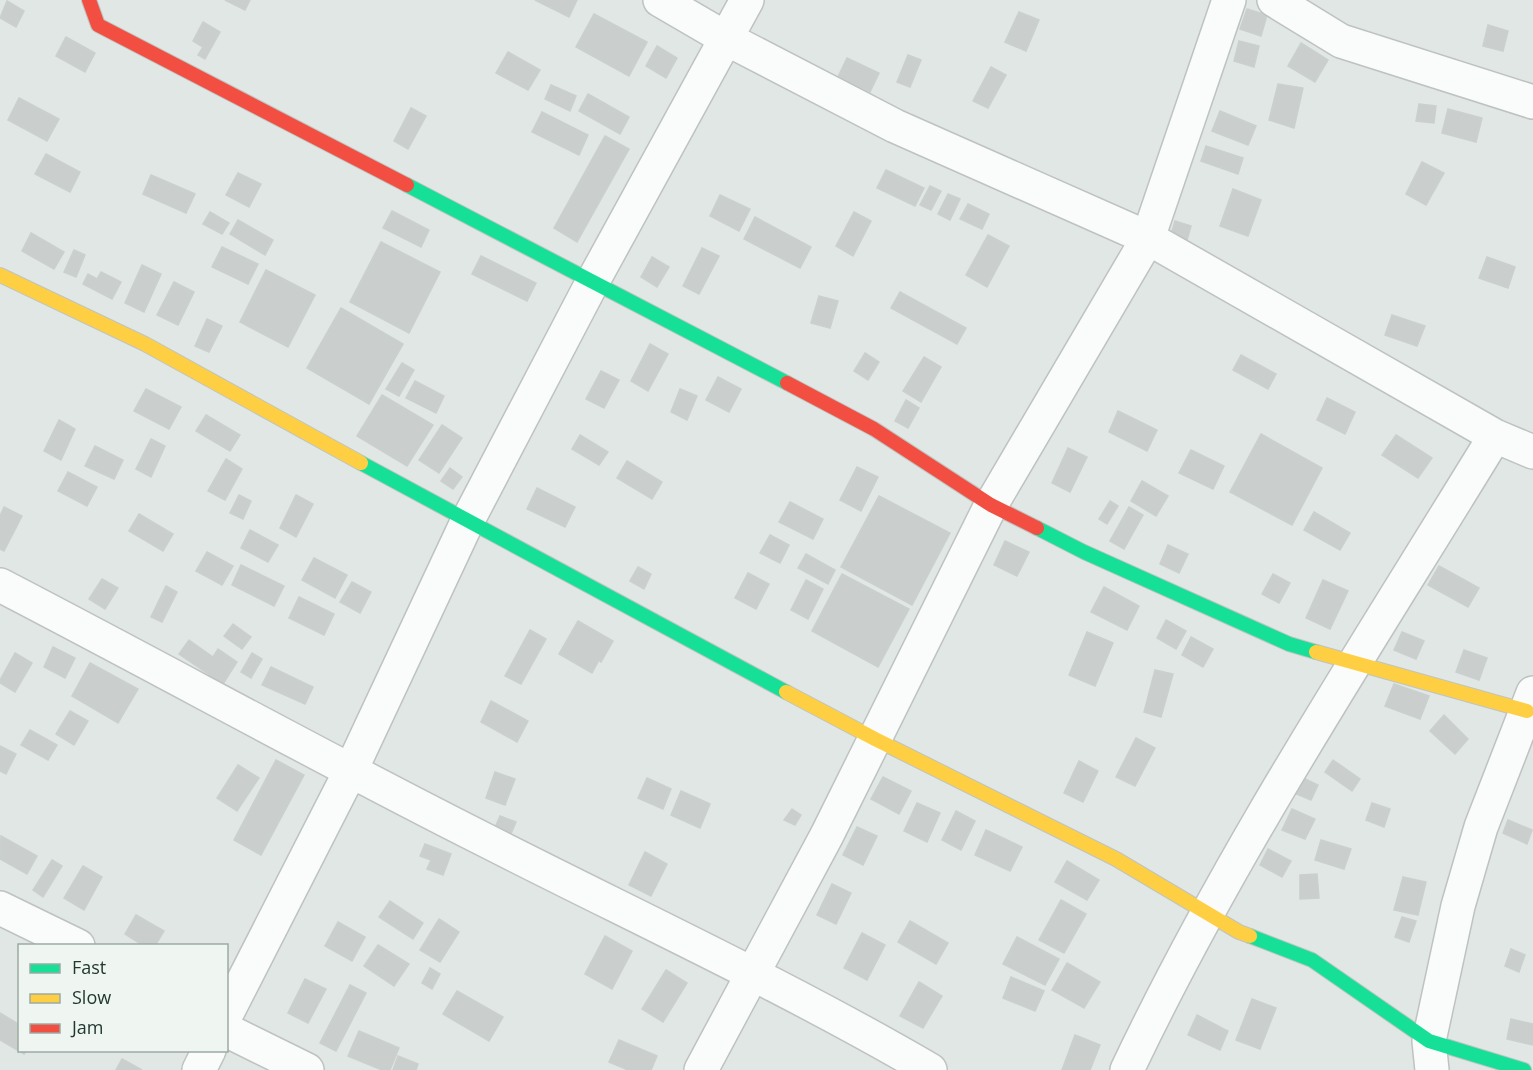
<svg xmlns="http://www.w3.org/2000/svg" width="1533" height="1070" viewBox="0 0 1533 1070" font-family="'Open Sans',sans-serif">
  <rect width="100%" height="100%" fill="#e1e7e4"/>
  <!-- building -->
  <path fill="#cacfcd" stroke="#cad0cd" stroke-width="1.5" d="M225 0H250L245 10Z
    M535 0H577L569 17Z
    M7 1 24 11 16 27 0 18Z
    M1247 9 1267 15 1261 36 1240 29Z
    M1019 12 1039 20 1026 51 1005 42Z
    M594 14 647 42 629 76 576 47Z
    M203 22 220 32 205 59 198 55 203 47 193 41Z
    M1488 25 1508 31 1503 51 1483 46Z
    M66 37 95 53 85 72 56 56Z
    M1239 41 1259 46 1254 67 1234 61Z
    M1301 43 1328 60 1315 82 1288 66Z
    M657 46 677 58 666 78 646 66Z
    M508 52 540 70 528 90 496 73Z
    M908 55 921 60 910 87 897 82Z
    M847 58 879 73 870 92 838 77Z
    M991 67 1006 75 988 108 973 101Z
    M1278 84 1303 88 1294 128 1269 120Z
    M551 85 576 96 570 111 545 99Z
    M588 94 629 117 620 134 579 111Z
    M19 98 59 119 47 141 8 120Z
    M1419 104 1436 106 1434 123 1416 121Z
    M411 108 426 116 408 149 394 141Z
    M1448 109 1482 118 1476 142 1442 133Z
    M1220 111 1256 126 1248 145 1212 131Z
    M542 112 588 135 579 155 532 132Z
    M605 136 629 149 577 242 554 228Z
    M1206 146 1243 158 1238 174 1201 161Z
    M46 154 80 172 70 192 35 174Z
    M1422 162 1444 173 1426 205 1406 194Z
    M886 170 924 188 915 206 877 188Z
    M238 173 261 184 249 207 226 195Z
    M151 175 195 194 186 213 143 194Z
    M930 186 941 191 931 210 920 205Z
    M1233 189 1261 200 1248 236 1220 226Z
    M948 194 960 199 950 220 938 214Z
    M720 195 750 209 739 231 710 216Z
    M968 204 989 214 982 229 960 219Z
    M392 211 429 230 421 247 383 228Z
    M210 212 229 223 222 234 203 224Z
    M854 212 871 221 853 256 836 246Z
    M755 217 811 247 800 268 744 239Z
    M238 220 273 240 265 255 230 234Z
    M1175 221 1191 226 1187 240 1171 235Z
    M31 233 64 252 54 269 22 251Z
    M988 235 1009 246 987 287 966 275Z
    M381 242 440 272 409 333 350 302Z
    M222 247 258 264 248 284 212 267Z
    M702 248 719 256 699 294 683 286Z
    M74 250 85 255 76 277 64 272Z
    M481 256 536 283 527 301 472 274Z
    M652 257 669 267 657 287 641 277Z
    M1487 257 1515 267 1508 288 1479 278Z
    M142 265 161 274 144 312 125 303Z
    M266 270 315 295 288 347 240 322Z
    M101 272 121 282 112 299 83 284 88 274 97 279Z
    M174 282 194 292 178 325 157 315Z
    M900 292 966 328 957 344 891 308Z
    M819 296 838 301 830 328 811 323Z
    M341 308 403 344 369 404 307 368Z
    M1392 315 1425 326 1417 346 1385 335Z
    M207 319 222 326 209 352 195 346Z
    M650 344 668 354 648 391 631 381Z
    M865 353 879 362 868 380 854 371Z
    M1241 355 1276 374 1268 389 1233 370Z
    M924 357 941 367 921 402 903 391Z
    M402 363 414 370 399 396 386 389Z
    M601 371 619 380 604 408 586 399Z
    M718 377 741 389 729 412 706 400Z
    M415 381 444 396 436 413 406 398Z
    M146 389 181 407 169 429 134 411Z
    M680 389 697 396 687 420 671 412Z
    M382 395 433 425 407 466 357 436Z
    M1327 398 1355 412 1345 434 1317 420Z
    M906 400 919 408 908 428 895 421Z
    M1118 411 1157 430 1147 451 1109 432Z
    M206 415 240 435 230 451 196 431Z
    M59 420 75 429 61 460 44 451Z
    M442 425 462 438 439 473 419 460Z
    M1261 434 1322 468 1292 525 1230 492Z
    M580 435 608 452 599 465 572 449Z
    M1396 435 1432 458 1418 478 1382 455Z
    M151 439 165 446 151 477 136 469Z
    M95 446 123 460 114 479 85 466Z
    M1068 448 1087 457 1070 492 1052 483Z
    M1191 450 1224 466 1213 489 1179 473Z
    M226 459 242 469 225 500 208 491Z
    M627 461 662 482 652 499 617 478Z
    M857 467 878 477 861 511 840 500Z
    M450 468 462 477 453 489 441 481Z
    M68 472 97 487 87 506 58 491Z
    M1142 481 1168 496 1156 516 1131 501Z
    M537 488 575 507 565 527 527 509Z
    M239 495 251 501 243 519 230 513Z
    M296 495 313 504 296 537 280 528Z
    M879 496 950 533 912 605 841 567Z
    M1110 501 1118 506 1107 524 1099 519Z
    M790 502 823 519 813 539 779 522Z
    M4 507 22 516 4 551 0 549V516Z
    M1129 507 1143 515 1124 549 1110 541Z
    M1314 512 1350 533 1340 550 1304 530Z
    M139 514 173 534 163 551 129 531Z
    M250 530 278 545 268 562 241 548Z
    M770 535 789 545 780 563 760 553Z
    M1005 541 1029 552 1017 576 994 565Z
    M1168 545 1188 554 1179 573 1160 564Z
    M207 552 233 566 222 585 196 571Z
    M806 554 835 570 828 584 798 568Z
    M314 558 347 575 335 598 302 580Z
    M241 565 284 586 274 606 232 585Z
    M1439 566 1479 588 1468 607 1428 585Z
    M638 567 651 574 644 589 630 581Z
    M748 573 769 584 756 609 735 598Z
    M842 574 909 609 878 667 812 631Z
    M1273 574 1290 583 1279 603 1262 594Z
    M102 579 118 588 105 609 89 599Z
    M806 580 823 589 808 619 791 610Z
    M1323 580 1348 591 1330 629 1306 618Z
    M352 582 371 592 360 613 340 602Z
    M166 586 177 592 162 622 151 617Z
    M1104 587 1139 606 1127 630 1091 612Z
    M299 597 334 614 324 635 289 618Z
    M1166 620 1186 631 1176 649 1157 638Z
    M578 621 613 641 601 662 599 660 592 673 559 654Z
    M233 624 251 637 242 649 224 636Z
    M530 630 546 639 521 684 505 676Z
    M1087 632 1113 643 1095 686 1069 675Z
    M1402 632 1424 641 1416 659 1394 650Z
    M1191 637 1213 649 1203 667 1182 655Z
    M189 640 213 657 218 649 237 662 223 684 179 654Z
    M53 647 75 658 65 678 44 667Z
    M1464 650 1487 658 1479 680 1456 672Z
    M15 653 32 663 15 692 0 683V680Z
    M252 653 262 659 251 678 241 672Z
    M90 663 138 689 118 723 72 696Z
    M271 667 313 687 305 704 262 685Z
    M1155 670 1173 674 1161 717 1144 712Z
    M1394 684 1429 696 1420 719 1385 706Z
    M491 701 528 721 517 742 481 722Z
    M70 711 88 721 74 745 56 734Z
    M1444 715 1468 739 1455 754 1430 731Z
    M30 730 57 745 48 760 21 745Z
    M1136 738 1155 748 1135 786 1116 777Z
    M0 746 16 754 6 774 0 771Z
    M276 760 304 775 261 855 234 840Z
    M1333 760 1360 779 1352 791 1325 772Z
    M1079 761 1098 771 1083 802 1064 793Z
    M238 765 259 778 237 811 217 798Z
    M495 772 515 779 505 805 486 798Z
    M1299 776 1318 785 1311 800 1292 792Z
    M883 777 911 791 899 814 871 799Z
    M647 778 671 789 663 809 638 798Z
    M681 791 710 804 700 828 671 815Z
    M917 803 940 813 927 842 904 831Z
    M1372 803 1390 809 1384 827 1366 820Z
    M792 809 801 815 795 825 784 820Z
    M1292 809 1315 819 1305 839 1282 830Z
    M956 811 975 821 961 850 942 840Z
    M500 816 516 822 510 836 494 830Z
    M1508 820 1532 830 1527 844 1503 833Z
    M857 827 877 836 863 865 843 855Z
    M986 830 1022 847 1010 871 975 855Z
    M1 836 37 856 27 874 0 859Z
    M1321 840 1351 849 1344 869 1315 860Z
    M425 844 451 854 443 875 427 869 431 860 420 856Z
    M1268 849 1291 861 1282 877 1260 865Z
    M645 852 667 864 651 896 629 885Z
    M52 860 62 866 43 897 33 890Z
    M1067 861 1099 880 1087 900 1055 882Z
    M83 866 102 877 84 910 64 898Z
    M1317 874 1319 898 1300 899V875Z
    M1403 877 1426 882 1418 915 1394 910Z
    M832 884 851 893 836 924 817 915Z
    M1061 900 1086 914 1064 953 1039 940Z
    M390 901 423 923 413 939 379 917Z
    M136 915 164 931 155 946H144L125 934Z
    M1402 917 1416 921 1409 942 1395 937Z
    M439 919 459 932 440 962 420 950Z
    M910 921 948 943 936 964 898 942Z
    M338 922 365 937 352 961 325 946Z
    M862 933 885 945 867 980 844 968Z
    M605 936 632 951 612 989 585 974Z
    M1017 937 1059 959 1045 985 1003 964Z
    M378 945 409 964 394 986 364 966Z
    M1511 949 1525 955 1519 972 1505 966Z
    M1067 963 1100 982 1084 1008 1052 990Z
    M430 968 440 974 432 989 422 983Z
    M666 970 687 983 663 1022 642 1009Z
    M1011 977 1044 991 1035 1011 1003 998Z
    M305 979 326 989 308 1023 288 1013Z
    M919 982 942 996 923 1028 900 1016Z
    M350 985 366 993 336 1051 320 1043Z
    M457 991 503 1017 489 1041 443 1014Z
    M1252 999 1276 1008 1260 1049 1236 1040Z
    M0 1013 20 1025V1050H27L24 1054 0 1040Z
    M1197 1015 1228 1031 1220 1050 1188 1035Z
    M1511 1019 1533 1024V1045L1507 1039Z
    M359 1031 399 1048 390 1070H382L348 1056Z
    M1075 1035 1100 1045 1090 1070H1062Z
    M619 1040 657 1056 651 1070H628L609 1062Z
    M398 1056 418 1064 416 1070H393Z
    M122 1059 142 1070H116Z"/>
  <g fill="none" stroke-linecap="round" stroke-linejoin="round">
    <defs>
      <path id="street" d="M660 0 727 39 895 126 1148 238 1495 436 1533 452
        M1274 0 1341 41 1533 102
        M0 585C162 669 322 758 485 840 634 916 786 986 930 1070
        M0 908 78 946
        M226 1015 350 772 468 520 593 281 747 0
        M226 1030 307 1070
        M199 1070 209 1050
        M701 1070 827 835 991 505 1148 238 1229 0
        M1127 1070C1232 849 1368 644 1495 436
        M1432 1070 1429 1041 1458 906 1481 827 1533 693"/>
      <path id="fast" d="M407 185 787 383
        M361 463 786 692
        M1037 528 1084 552 1289 644 1316 652
        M1250 936 1312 960 1429 1041 1524 1070"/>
      <path id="slow" d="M0 275 145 344 361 463
        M1316 652 1527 711
        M786 692 875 739 1116 859 1239 932 1250 936"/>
      <path id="jam" d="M89 0 98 25 407 185
        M787 383 874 429 991 505 1037 528"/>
    </defs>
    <!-- street casing -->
    <use href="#street" stroke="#bec3c1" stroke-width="36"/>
    <!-- fast casing -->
    <use href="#fast" stroke="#bec4c1" stroke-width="16"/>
    <!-- slow casing -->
    <use href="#slow" stroke="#bec4c1" stroke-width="16"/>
    <!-- jam casing -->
    <use href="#jam" stroke="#bec4c1" stroke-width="16"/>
    <!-- street -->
    <use href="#street" stroke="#fafbfb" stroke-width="33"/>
    <!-- fast -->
    <use href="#fast" stroke="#16e098" stroke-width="14"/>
    <!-- slow -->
    <use href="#slow" stroke="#ffcf43" stroke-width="14"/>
    <!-- jam -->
    <use href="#jam" stroke="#f24e42" stroke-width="14"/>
  </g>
  <!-- legend -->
  <rect x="18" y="944" width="210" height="108" fill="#eff6f2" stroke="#9daaa4" stroke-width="1.5"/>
  <rect x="30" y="964" width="30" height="9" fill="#16e098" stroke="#9daaa4" stroke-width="1.5"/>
  <text x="72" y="974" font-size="18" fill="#213830">Fast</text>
  <rect x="30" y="994" width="30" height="9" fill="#ffcf43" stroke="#9daaa4" stroke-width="1.5"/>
  <text x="72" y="1004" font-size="18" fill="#213830">Slow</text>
  <rect x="30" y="1024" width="30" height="9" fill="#f24e42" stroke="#9daaa4" stroke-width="1.5"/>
  <text x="72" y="1034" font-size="18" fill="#213830">Jam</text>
</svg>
